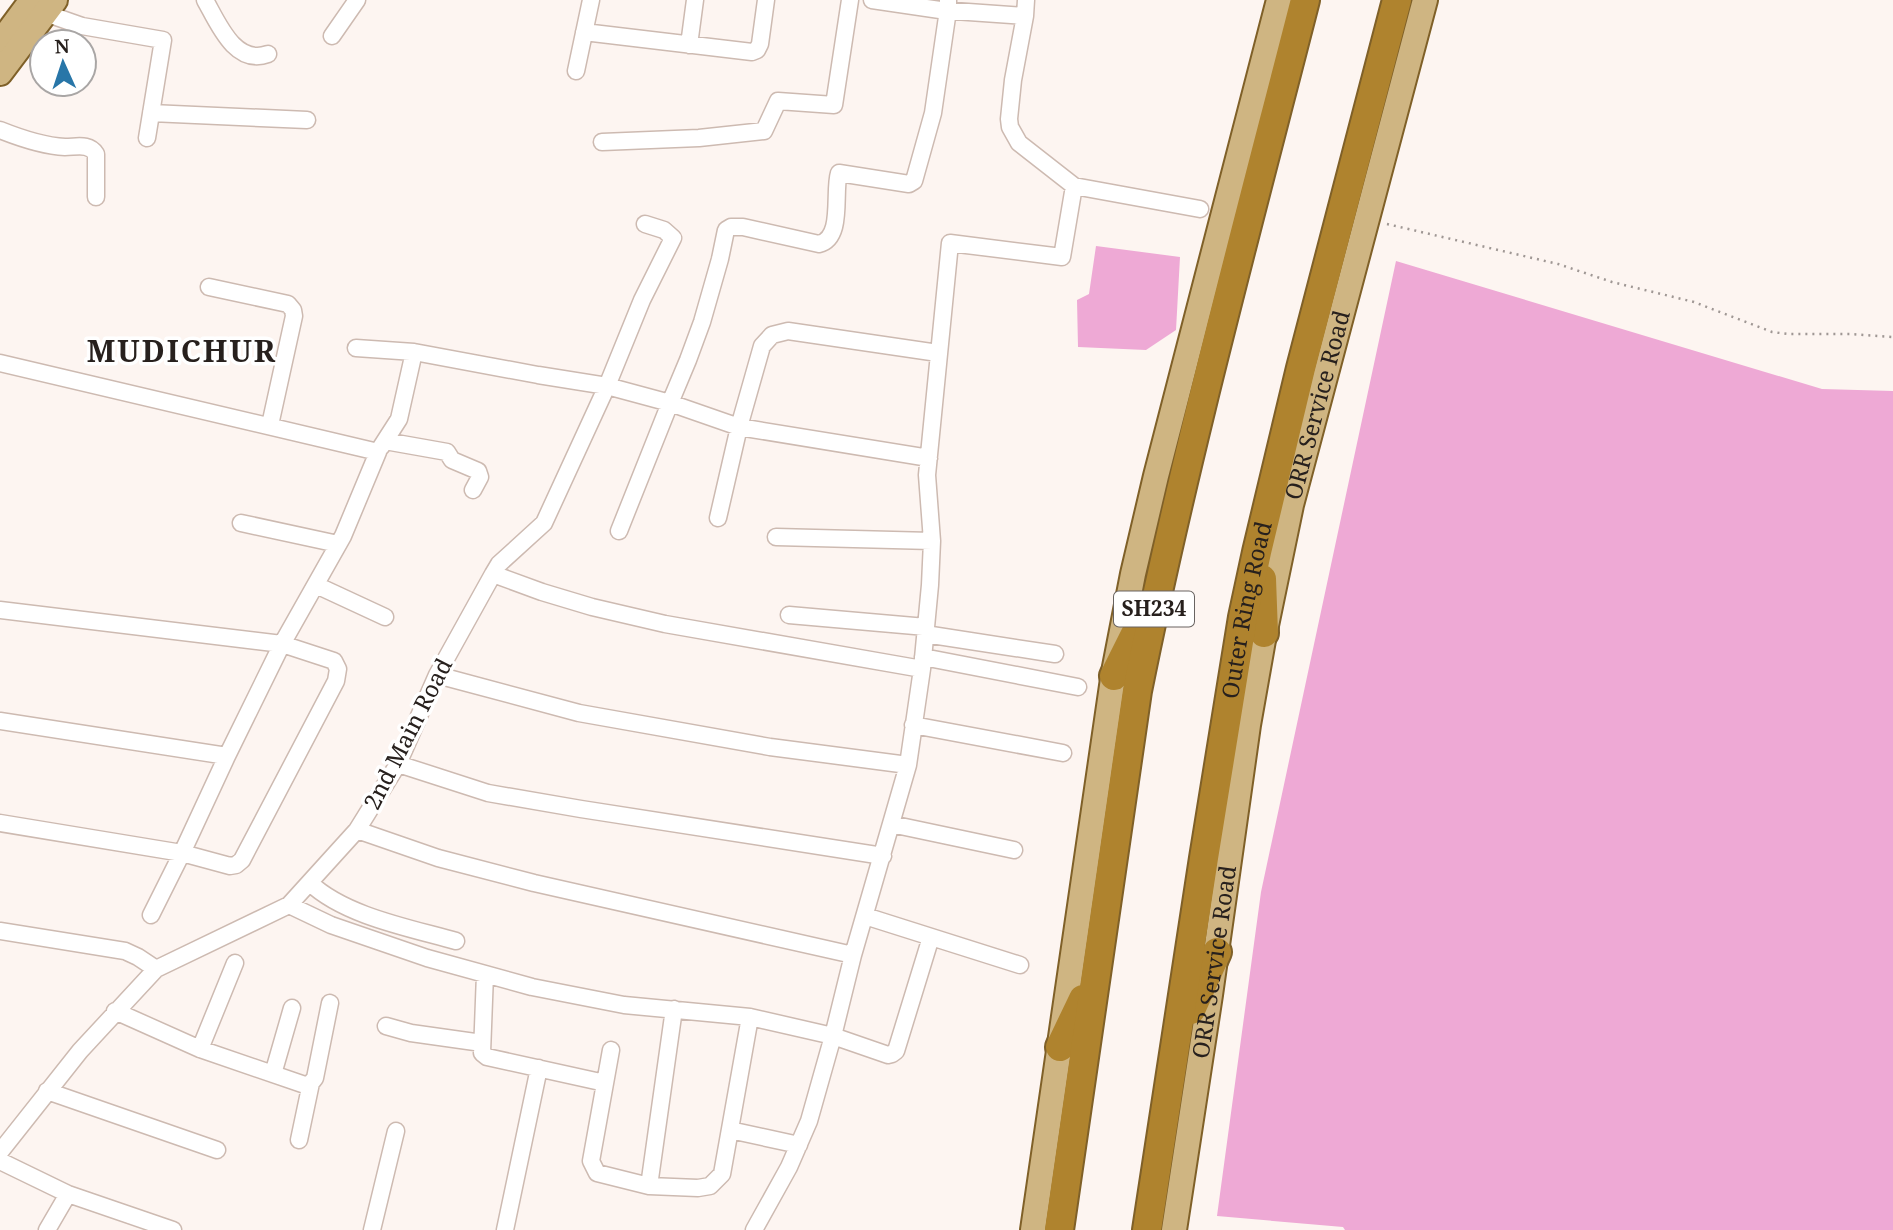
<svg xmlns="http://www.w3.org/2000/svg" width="1893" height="1230" viewBox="0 0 1893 1230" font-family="'Noto Serif',serif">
  <rect width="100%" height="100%" fill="#fdf5f1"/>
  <!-- water -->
  <path fill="#eea9d5" d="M1096 246 1180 257 1176 330 1146 350 1078 347 1077 300 1089 294Z
    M1396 261 1822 389 1893 391V1230H1345L1343 1227 1217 1216 1261 892Z"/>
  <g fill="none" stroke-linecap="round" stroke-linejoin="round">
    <defs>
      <path id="minor" d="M205 0C218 23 235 66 268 54
        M872 0 940 10 1025 16
        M1026 0 1025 16 1013 80 1009 119 1010 127 1019 143 1074 186 1200 209
        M45 13 82 26 163 40 147 138
        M584 32 752 52 757 50 760 44 766 0
        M332 36 357 0
        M689 45 695 0
        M576 71 591 0
        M151 113 307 120
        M0 130C20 138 43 146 65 147 77 147 89 143 96 154V197
        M602 142 699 138 764 131 778 101 834 105 850 0
        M209 287 288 304 293 310 294 316 270 425
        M356 348 414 352 538 375 607 386 670 403 739 427 929 458
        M0 363 378 452 343 536 282 644 227 756 0 721
        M385 441 447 452 452 460 478 471 480 477 473 490
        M381 447 399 419 414 352
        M718 518 739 427 762 346 772 335 788 331 938 353
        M241 523 338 544
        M619 531 670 403 688 360 702 322 720 259 726 230 731 227H743L819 244C844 238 833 192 839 173L909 184 914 181 933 113 948 10V0
        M776 537 932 541
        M493 574 542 592 592 607 665 624 922 669
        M316 585 385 617
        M0 610 282 644 334 661 338 669 336 681 242 860 236 865 230 866 182 853 0 823
        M789 615 926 627
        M925 634 1055 654
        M923 657 1078 687
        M437 675 579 713 770 747 908 765
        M913 725 1063 753
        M398 764 488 793 581 809 883 856
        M891 824 1014 850
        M357 830 438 858 534 883 853 955
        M310 883C345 916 410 928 456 941
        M289 905 331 925 427 958 532 987 624 1005 750 1017 833 1036 853 955 908 765 922 669 930 585 932 541 927 475 950 243 1062 257 1074 186
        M151 915 182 853 227 756
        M865 916 1020 965
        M0 931 125 951 138 957 156 969
        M485 974 482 1053 487 1057 605 1083
        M115 1011 200 1049 305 1085 311 1083 315 1078 330 1003
        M386 1026 411 1033 482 1043
        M200 1049 235 963
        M611 1050 591 1161 597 1173 649 1186 698 1188 710 1186 722 1174 750 1017
        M273 1074 292 1008
        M47 1091 217 1150
        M730 1130 799 1145
        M299 1140 311 1083
        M0 1152 80 1051 156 969 289 905 357 830 398 764 437 675 493 574 499 564 544 523 607 386 642 300 673 238 664 230 645 224
        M0 1161 68 1194 173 1230
        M649 1186 674 1009
        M47 1230 68 1194
        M372 1230 396 1131
        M505 1230 539 1068
        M754 1230 789 1167 809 1121 833 1036 888 1055 892 1054 896 1051 931 937"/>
      <g id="primary">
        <path d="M0 43 32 0"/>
        <path d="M0 73 55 0"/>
        <path d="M1033 1230 1114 672 1133 574 1156 476 1279 0"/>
        <path id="s1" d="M1174 1230 1210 995 1248 725 1263 640 1291 505 1425 0"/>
      </g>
      <g id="motorway">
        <path d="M1262 579 1264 633"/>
        <path d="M1114 676 1141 622"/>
        <path d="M1191 1010 1217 952"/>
        <path d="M1060 1047 1083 999"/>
        <path d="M1059 1230 1137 691C1184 458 1246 230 1305 0"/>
        <path id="s2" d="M1147 1230 1204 858 1243 617 1257 552 1301 368 1397 0"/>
      </g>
    </defs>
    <!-- minor casing -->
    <use href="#minor" stroke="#cdbab1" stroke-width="19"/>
    <!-- primary casing -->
    <use href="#primary" stroke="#7f6028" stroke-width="28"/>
    <!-- motorway casing -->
    <use href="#motorway" stroke="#7f6028" stroke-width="32"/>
    <!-- path -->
    <path stroke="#9f9794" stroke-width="2.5" stroke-dasharray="2 5" stroke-linecap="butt" d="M1387 224 1558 264 1612 282 1694 302 1772 332 1789 334H1850L1893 337"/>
    <!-- minor -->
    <use href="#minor" stroke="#fff" stroke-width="16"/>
    <!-- primary -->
    <use href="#primary" stroke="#cfb582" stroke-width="24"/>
    <!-- motorway -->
    <use href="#motorway" stroke="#af832e" stroke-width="28"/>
  </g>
  <g text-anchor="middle" stroke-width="7" stroke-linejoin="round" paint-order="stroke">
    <!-- shield labels -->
    <rect fill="#fff" stroke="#686361" stroke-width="2" x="1114" y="591.5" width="80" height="35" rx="5"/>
    <g font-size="21" font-weight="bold" fill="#27201d">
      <text x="1154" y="616">SH234</text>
    </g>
    <!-- street labels -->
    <g font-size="23" fill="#27201d" stroke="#fff">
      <text dy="8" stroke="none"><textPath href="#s1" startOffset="838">ORR Service Road</textPath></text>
      <text dy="8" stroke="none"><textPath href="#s2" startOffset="628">Outer Ring Road</textPath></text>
      <text transform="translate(408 734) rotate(-63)" y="8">2nd Main Road</text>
      <text dy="8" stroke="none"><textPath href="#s1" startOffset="271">ORR Service Road</textPath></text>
    </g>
    <!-- district labels -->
    <g font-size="30" font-weight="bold" letter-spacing="2" fill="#27201d" stroke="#fff">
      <text x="182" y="362">MUDICHUR</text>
    </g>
  </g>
  <!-- north arrow -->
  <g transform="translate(63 63) rotate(357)"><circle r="33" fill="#ffffff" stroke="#a9a6a5" stroke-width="2"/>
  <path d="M0-5L12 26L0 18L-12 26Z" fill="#2876a8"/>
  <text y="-10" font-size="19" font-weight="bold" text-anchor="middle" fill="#27201d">N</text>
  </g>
</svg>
